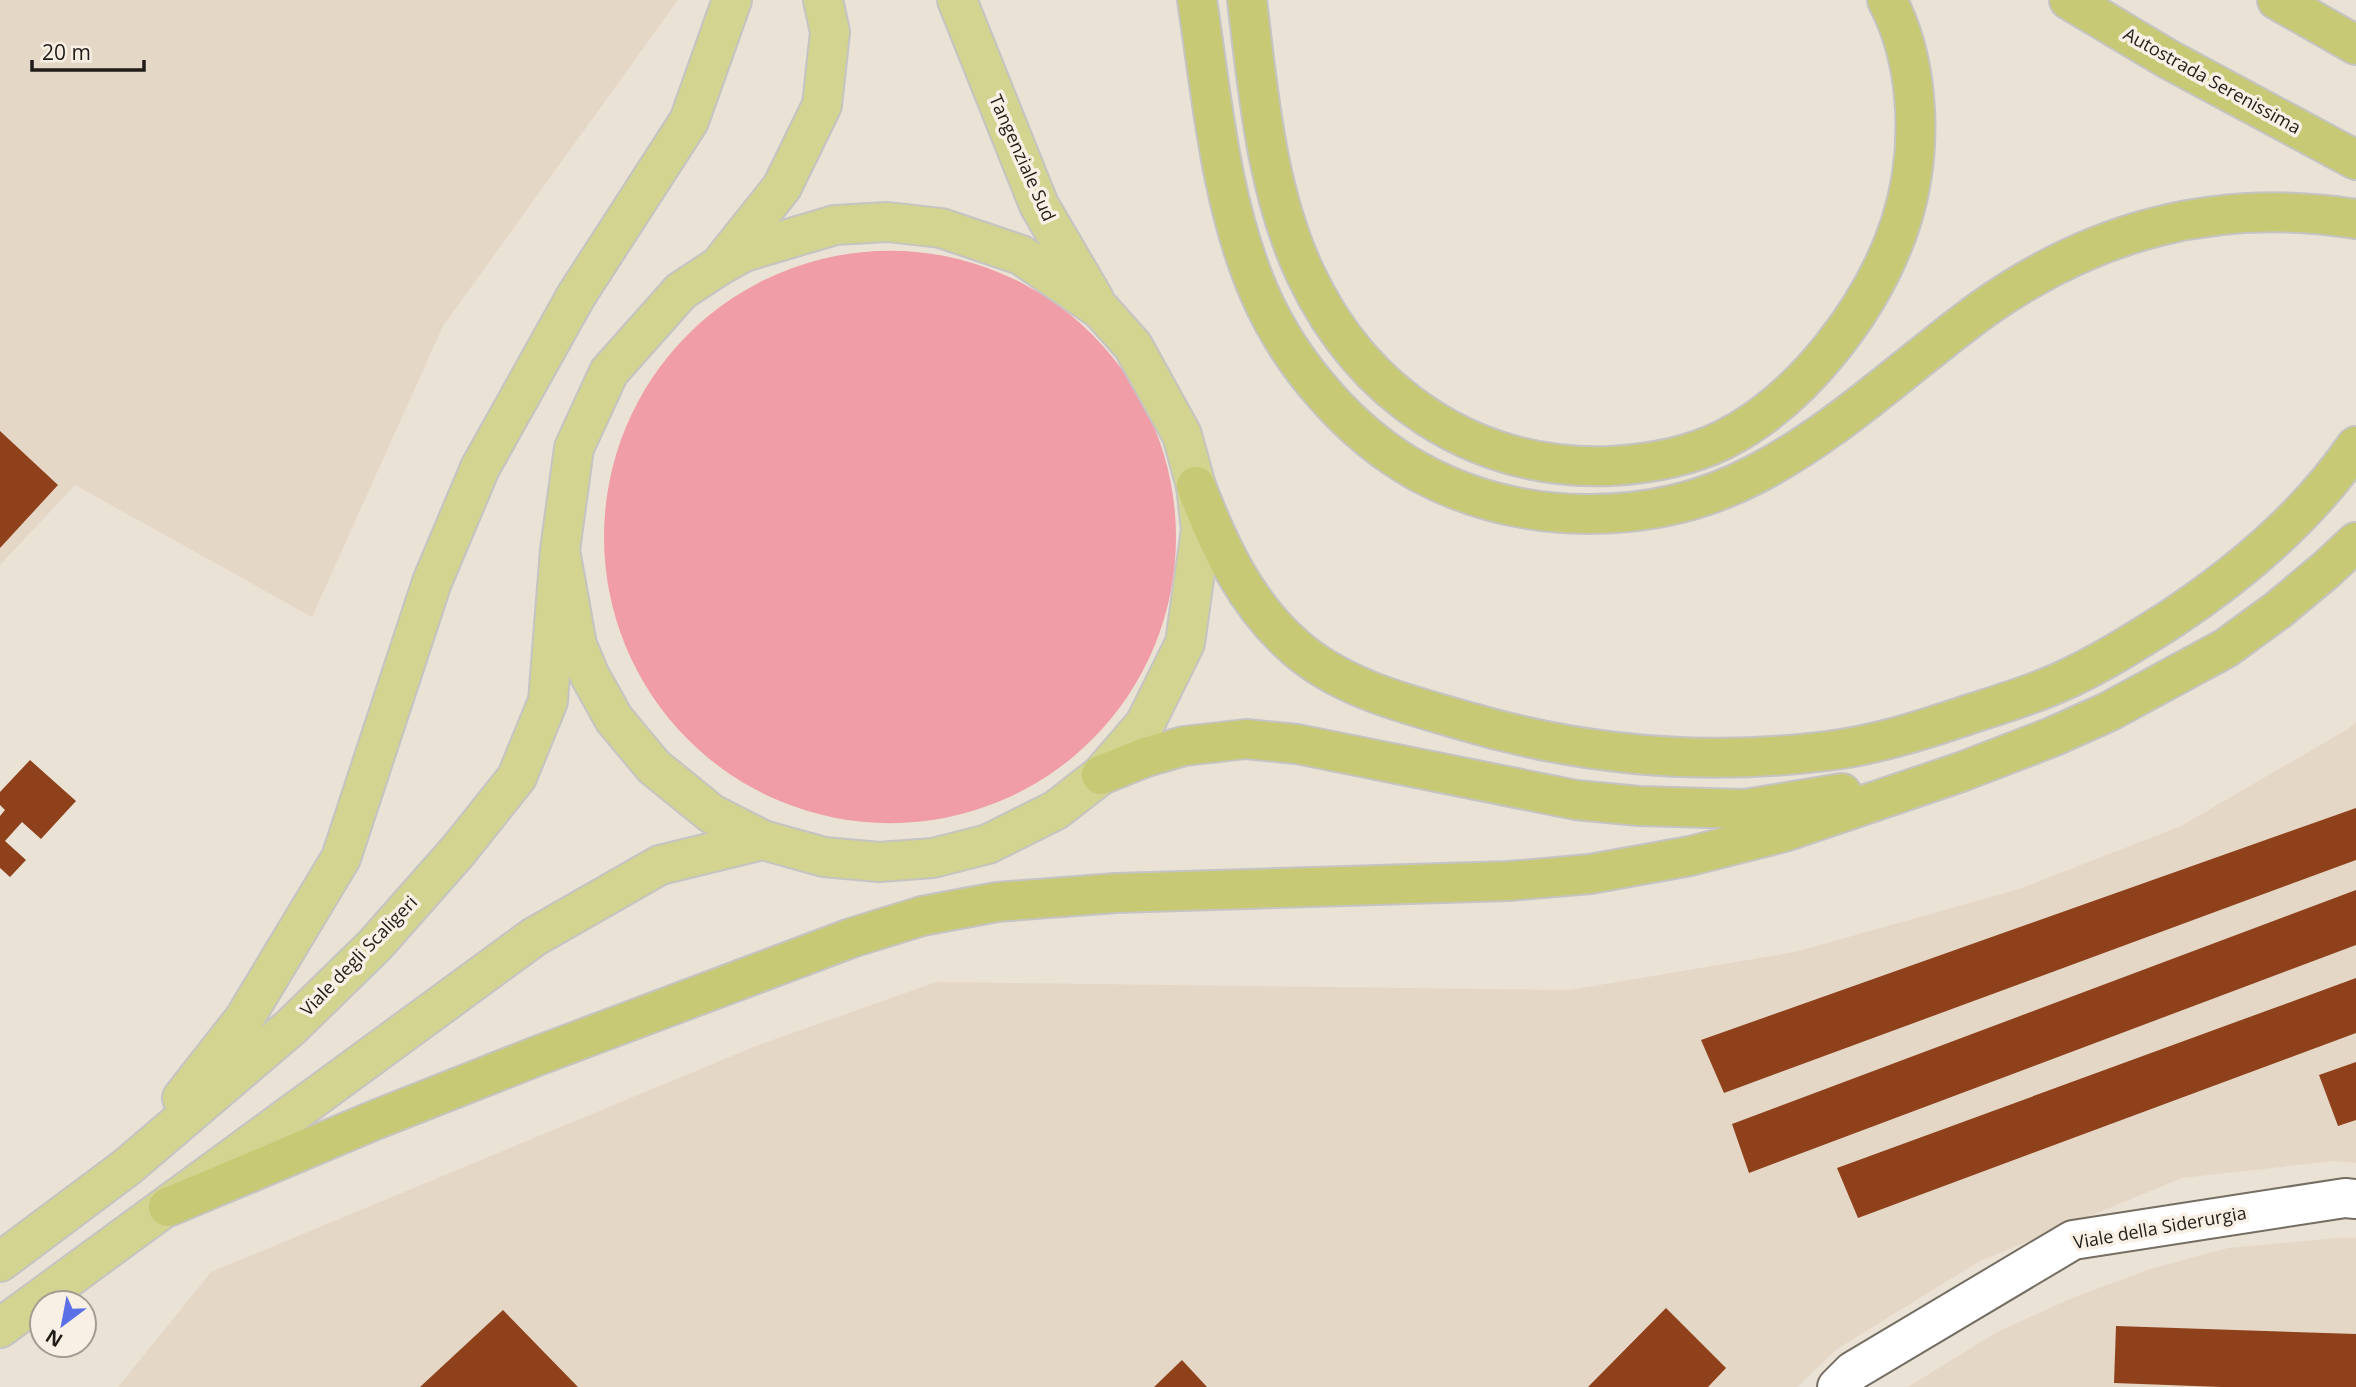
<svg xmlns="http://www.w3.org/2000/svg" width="2356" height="1387" viewBox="0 0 2356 1387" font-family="'Open Sans',sans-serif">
  <rect width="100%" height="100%" fill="#ebe2d6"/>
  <!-- built -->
  <path fill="#e4d7c5" d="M0 0H678L443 326 312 617 75 485 0 565Z
    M2356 722V1163L2334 1161 2182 1178 1978 1262 1837 1349 1797 1387H118L211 1272 756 1046 936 982 1570 990 1795 952 2019 889 2181 826 2348 729Z
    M2336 1238H2356V1387H1908L1997 1332 2072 1298 2150 1269 2228 1248Z"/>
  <!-- green -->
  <path fill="#f09da8" d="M604 537a286 286 0 1 1 572 0a286 286 0 1 1-572 0Z"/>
  <!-- building -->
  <path fill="#8f411c" d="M0 431 58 485 0 548Z
    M30 760 76 801 41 839 22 822 5 841 26 860 10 877 0 868V816L5 810 0 805V792Z
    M2356 808V860L1724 1093 1701 1040Z
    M2356 890V945L1749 1173 1732 1124Z
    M2356 978V1033L1858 1218 1837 1168Z
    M2356 1062V1120L2338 1126 2319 1075Z
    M1666 1308 1726 1368 1708 1387H1588Z
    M503 1310 578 1387H420Z
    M2116 1326 2356 1334V1387H2221L2114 1383Z
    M1182 1360 1207 1387H1154Z"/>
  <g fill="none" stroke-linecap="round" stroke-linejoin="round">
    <defs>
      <path id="tertiary" d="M1837 1387 1853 1371 2073 1240 2345 1198 2356 1199"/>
      <path id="trunk" d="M957 0 1039 205 1094 299
        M723 261 782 187 822 105 830 32 823 0
        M182 1098 244 1019 341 858 432 582 480 468 576 296 689 121 732 0
        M0 1262 127 1167 291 1027 375 945 458 851 517 777 548 701 560 550 574 448 609 372 681 291 719 266 744 252 835 225 888 222 941 228 1021 255 1101 310 1133 346 1182 435 1196 486 1201 530 1185 643 1145 724 1101 775 1056 810 988 844 933 858 879 862 824 857 763 840 712 814 654 767 614 719 590 676 577 645 560 550
        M0 1328 534 937 660 865 763 840"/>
      <path id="motorway" d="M1197 0C1212 97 1220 201 1259 292 1290 364 1350 434 1419 472 1520 527 1652 528 1754 475 1838 432 1906 365 1983 309 2096 229 2218 197 2356 219
        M1247 0C1258 91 1266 189 1305 273 1362 395 1474 471 1610 466 1650 464 1688 457 1723 440 1803 400 1874 306 1901 222 1923 153 1921 65 1887 0
        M2069 0 2168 59 2356 160
        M2277 0 2356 45
        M1196 486C1219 546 1246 605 1296 648 1343 689 1407 704 1465 721 1583 756 1705 766 1827 751 1877 745 1926 729 1973 713 2001 704 2031 695 2058 683 2097 666 2135 642 2171 619 2242 572 2308 516 2356 446
        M1101 775 1146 757 1184 746 1246 739 1297 744 1576 800 1639 806 1745 809 1842 793
        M168 1207 375 1120 537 1056 851 938 922 916 997 902 1116 893 1509 881 1590 874 1690 856 1784 832 1961 772 2052 737 2108 712 2226 648 2278 610 2326 570 2356 542"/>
    </defs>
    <!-- tertiary casing -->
    <use href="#tertiary" stroke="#746d62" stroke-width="42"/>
    <!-- trunk casing -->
    <use href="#trunk" stroke="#c5c4c3" stroke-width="42"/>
    <!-- motorway casing -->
    <use href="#motorway" stroke="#c5c4c3" stroke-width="42"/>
    <!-- tertiary -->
    <use href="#tertiary" stroke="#fff" stroke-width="38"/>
    <!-- trunk -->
    <use href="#trunk" stroke="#d2d490" stroke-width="38"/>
    <!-- motorway -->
    <use href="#motorway" stroke="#c7c975" stroke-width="38"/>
  </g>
  <g text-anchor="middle" stroke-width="7" stroke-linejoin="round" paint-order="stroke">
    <!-- street labels -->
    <g font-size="18" fill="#201d19" stroke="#f8f0e4">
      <text transform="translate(2212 81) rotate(29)" y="6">Autostrada Serenissima</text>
      <text transform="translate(1022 158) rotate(66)" y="6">Tangenziale Sud</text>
      <text transform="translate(359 956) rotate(-46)" y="6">Viale degli Scaligeri</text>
      <text transform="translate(2160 1228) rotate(-10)" y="6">Viale della Siderurgia</text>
    </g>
  </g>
  <!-- north arrow -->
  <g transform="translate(63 1324) rotate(212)"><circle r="33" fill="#f8f0e4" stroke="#a29c93" stroke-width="2"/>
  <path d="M0-5L12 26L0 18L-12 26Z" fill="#5b70e6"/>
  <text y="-10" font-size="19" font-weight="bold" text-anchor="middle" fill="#201d19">N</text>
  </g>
  <!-- scale -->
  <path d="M32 60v10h112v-10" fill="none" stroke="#201d19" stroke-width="3.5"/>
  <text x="42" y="60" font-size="21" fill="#201d19" stroke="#f8f0e4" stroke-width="5" paint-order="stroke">20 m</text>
</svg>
